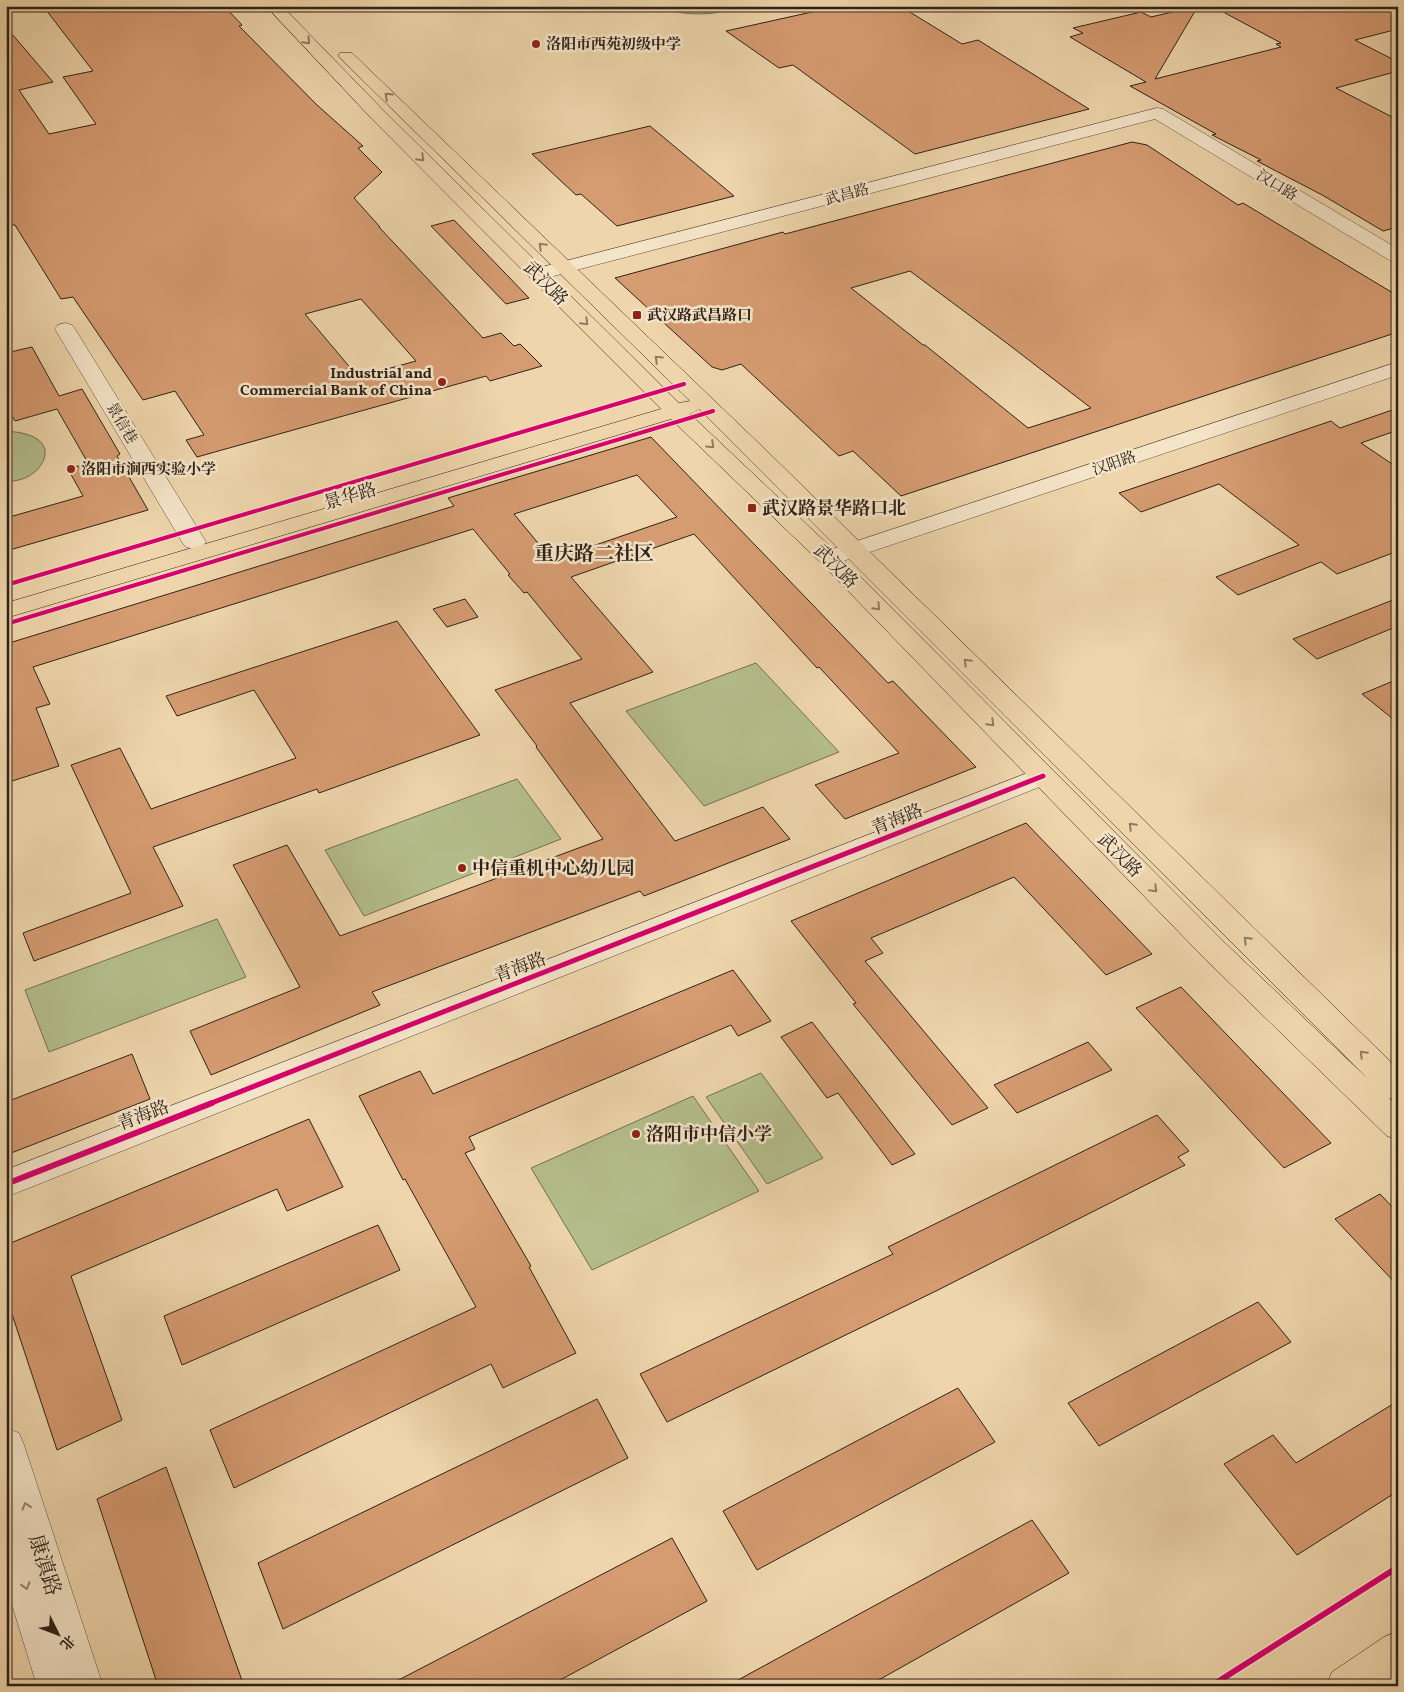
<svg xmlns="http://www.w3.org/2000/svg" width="1404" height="1692" viewBox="0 0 1404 1692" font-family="Vollkorn,'Noto Serif SC',serif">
  <rect width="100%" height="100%" fill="#eed5ab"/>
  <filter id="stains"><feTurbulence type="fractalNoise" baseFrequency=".004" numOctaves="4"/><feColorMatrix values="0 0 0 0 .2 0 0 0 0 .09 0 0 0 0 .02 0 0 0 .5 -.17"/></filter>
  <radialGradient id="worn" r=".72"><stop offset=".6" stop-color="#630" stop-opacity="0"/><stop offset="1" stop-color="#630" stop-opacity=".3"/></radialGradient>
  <!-- green -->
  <path fill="#b4be8c" stroke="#727052" d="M653 6H739C713 18 679 15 653 6Z
    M6 431C17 432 28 433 37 439 53 449 43 468 29 476 23 480 13 481 6 482Z
    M756 663 839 752 704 806 626 711Z
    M517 779 561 839 364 916 325 850Z
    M217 919 246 977 49 1052 25 990Z
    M761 1073 823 1158 767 1184 706 1097Z
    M693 1096 759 1191 592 1270 531 1168Z"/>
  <!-- building -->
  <path fill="#d59b71" stroke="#2f2219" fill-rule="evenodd" d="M43 6H224L242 25 239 26 317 105 363 146 358 148 382 172 354 198 380 227H379L483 338 501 333 514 346 520 344 542 366 490 381 486 376 197 457 186 440 204 435 175 391 143 400 73 297 61 299 15 225H12L6 216V27L53 82 19 90 49 134 96 124 63 77 93 71ZM361 299 416 361 358 377 305 314Z
    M839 6H900L962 44 978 40 1089 109 915 154 793 65 779 68 726 31Z
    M1198 6 1155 79 1281 47 1276 44 1281 43 1212 6H1398V29L1355 40 1398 62V71L1336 88 1398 120V227L1383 231 1324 196 1257 161 1261 160 1212 135 1216 134 1130 86 1146 82 1070 37 1083 33 1073 28 1141 12 1151 17Z
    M650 126 734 196 617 226 581 194 576 195 532 154Z
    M1132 142 1147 145 1238 205 1243 203 1398 296V332L901 496 853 451 839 456 741 364 722 370 712 367 615 278 783 232 785 234ZM910 271 1008 344 1091 408 1028 428 925 345H923L851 288Z
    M454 220 529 298 506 304 431 226Z
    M32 347 59 396 82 389 120 454 117 456 148 510 6 551V518L83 496 68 469 88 463 57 409 15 421 6 406V353Z
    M1398 408V430L1361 443 1398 468V551L1337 574 1321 562 1238 595 1216 577 1299 545 1219 484 1141 512 1119 493 1331 421 1340 428Z
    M651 437 888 683 893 681 976 767 845 819 815 785 899 753 819 667 817 668 694 534 571 577 653 672 570 703 675 841 763 807 790 839 644 896 640 891 372 992 380 1005 211 1075 190 1031 300 987 233 865 287 845 340 936 603 839 536 747 537 746 495 690 582 659 527 592 524 593 508 575 510 574 473 529 33 667 50 704 36 708 59 766 6 783V644L454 506 448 498ZM637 475 677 517 552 560 514 514Z
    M1398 598V626L1317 659 1293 639Z
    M465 599 478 617 447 627 433 609Z
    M397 621 480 735 319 793 317 789 153 847 183 906 34 961 23 933 131 893 71 765 120 748 151 809 296 758 254 690 177 716 166 696Z
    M1398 679V723L1362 694Z
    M1026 823 1152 954 1106 975 1014 877 871 938 883 953 865 961 988 1108 952 1125 853 1004 856 1003 791 921Z
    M733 970 771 1021 738 1036 731 1025 469 1137 475 1149 465 1153 531 1266 529 1267 576 1353 503 1388 491 1364 234 1488 210 1430 476 1307 405 1179 403 1180 359 1096 420 1071 433 1094Z
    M1181 987 1331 1143 1284 1168 1136 1008Z
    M812 1022 915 1154 892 1165 838 1093 827 1098 781 1037Z
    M1088 1042 1112 1070 1017 1113 994 1085Z
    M132 1054 150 1099 6 1155V1102Z
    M1157 1115 1189 1151 1178 1157 1185 1165 938 1290 667 1422 640 1374 893 1254 888 1247Z
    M309 1119 343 1187 287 1211 277 1189 71 1276 122 1420 57 1450 6 1296V1245Z
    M1380 1194 1398 1213V1286L1335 1219Z
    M378 1225 400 1270 182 1365 164 1316Z
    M1258 1302 1291 1342 1099 1446 1068 1403Z
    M958 1388 995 1442 757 1570 723 1511Z
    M597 1399 628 1458 283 1629 258 1563Z
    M1398 1401V1491L1297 1555 1224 1464 1273 1435 1296 1463Z
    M166 1467 244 1686H158L97 1499Z
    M1032 1520 1069 1573 868 1686H727Z
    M672 1538 707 1601 549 1686H387Z"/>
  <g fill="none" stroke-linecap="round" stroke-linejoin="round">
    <defs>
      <path id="minor" d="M1157 108 1163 109 1398 249V263L1391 261 1155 119 538 280 531 278 528 274 531 270Z
        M65 323 72 325 75 329 206 542 202 547 194 549 186 547 182 542 55 329 58 325Z
        M1398 362V375L837 563 829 565 821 563 817 558 821 553Z
        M1043 767 1052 770 1056 776 1052 782 6 1197V1170Z
        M6 1428 19 1433 24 1445 103 1686H37L6 1585Z"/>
      <path id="major" d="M266 6H282L385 112 679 403 690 401 338 56 340 53H352L771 455 1398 1069V1101L1389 1098 1398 1107V1140L1387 1136 1205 959 821 563 671 419 6 618V603L661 409 373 120ZM699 409 755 465 1369 1080 1225 943 837 553 690 414Z
        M1398 1631V1675L1381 1686H1326L1332 1672 1384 1637Z"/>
    </defs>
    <!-- minor casing -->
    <use href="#minor" stroke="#5f4f3e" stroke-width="1"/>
    <!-- major casing -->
    <use href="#major" stroke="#2f2219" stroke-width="1"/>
    <!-- minor -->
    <use href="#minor" fill="#f4e4c8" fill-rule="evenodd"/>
    <!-- major -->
    <use href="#major" fill="#eed5ab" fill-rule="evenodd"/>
    <defs>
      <path id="cycleway-far2" d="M6 585 684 384
        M6 624 713 411"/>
      <path id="cycleway-far1" d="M209 1104 1043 776"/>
      <path id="cycleway" d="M6 1184 212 1103
        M1211 1686 1398 1567"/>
    </defs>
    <!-- cycleway-far2 casing -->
    <use href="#cycleway-far2" stroke="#f4e4c8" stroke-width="6"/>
    <!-- cycleway-far1 casing -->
    <use href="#cycleway-far1" stroke="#f4e4c8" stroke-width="8"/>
    <!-- cycleway casing -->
    <use href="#cycleway" stroke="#f4e4c8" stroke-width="9"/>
    <!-- cycleway-far2 -->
    <use href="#cycleway-far2" stroke="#d6006c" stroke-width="4"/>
    <!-- cycleway-far1 -->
    <use href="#cycleway-far1" stroke="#d6006c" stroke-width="5"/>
    <!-- cycleway -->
    <use href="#cycleway" stroke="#d6006c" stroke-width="6"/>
  </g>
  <!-- one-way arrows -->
  <defs><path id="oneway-chevron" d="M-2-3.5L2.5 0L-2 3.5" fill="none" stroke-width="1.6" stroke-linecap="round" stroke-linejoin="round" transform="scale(1.25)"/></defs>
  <g stroke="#8e7c62">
    <use href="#oneway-chevron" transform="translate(307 41) rotate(46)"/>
    <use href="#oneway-chevron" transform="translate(388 96) rotate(-136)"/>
    <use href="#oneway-chevron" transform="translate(421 158) rotate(45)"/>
    <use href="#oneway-chevron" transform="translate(542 246) rotate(-135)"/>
    <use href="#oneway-chevron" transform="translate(585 322) rotate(45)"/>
    <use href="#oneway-chevron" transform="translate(658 359) rotate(-136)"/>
    <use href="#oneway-chevron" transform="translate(711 445) rotate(44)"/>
    <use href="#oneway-chevron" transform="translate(877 607) rotate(46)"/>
    <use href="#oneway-chevron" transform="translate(967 662) rotate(-135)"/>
    <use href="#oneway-chevron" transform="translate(991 723) rotate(45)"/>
    <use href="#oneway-chevron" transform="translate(1132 826) rotate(-135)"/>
    <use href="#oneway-chevron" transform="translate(1154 889) rotate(45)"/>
    <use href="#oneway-chevron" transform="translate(1247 940) rotate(-135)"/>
    <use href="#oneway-chevron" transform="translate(1363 1054) rotate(-135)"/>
  </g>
  <g stroke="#928370">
    <use href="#oneway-chevron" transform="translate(26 1506) rotate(-107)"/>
    <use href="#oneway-chevron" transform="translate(26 1586) rotate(73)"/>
  </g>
  <!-- markers -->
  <g fill="#8f2418" stroke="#f4e4c8" stroke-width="2">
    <circle cx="536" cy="44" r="5"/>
    <rect x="632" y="310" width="10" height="10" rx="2.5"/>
    <circle cx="442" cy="382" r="5"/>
    <circle cx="71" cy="469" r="5"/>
    <rect x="747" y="503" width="10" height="10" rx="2.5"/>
    <circle cx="462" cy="868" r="5"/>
    <circle cx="636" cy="1134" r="5"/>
  </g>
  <g text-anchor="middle" stroke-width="5" stroke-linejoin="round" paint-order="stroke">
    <!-- far-poi labels -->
    <g font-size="15" font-weight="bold" fill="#2f2219" stroke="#f4e4c8" text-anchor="start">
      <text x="546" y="49">洛阳市西苑初级中学</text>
      <text x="647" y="320">武汉路武昌路口</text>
      <text x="432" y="378" text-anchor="end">Industrial and<tspan x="432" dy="17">Commercial Bank of China</tspan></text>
      <text x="81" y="474">洛阳市涧西实验小学</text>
    </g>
    <!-- far-street labels -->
    <g font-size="15" fill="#2f2219" stroke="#f4e4c8">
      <text transform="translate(1277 185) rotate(31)" y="5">汉口路</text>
      <text transform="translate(847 194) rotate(-15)" y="5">武昌路</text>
      <text transform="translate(122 423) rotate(59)" y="5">景信巷</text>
      <text transform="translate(1114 463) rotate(-19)" y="5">汉阳路</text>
    </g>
    <!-- street labels -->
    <g font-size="18" fill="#2f2219" stroke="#f4e4c8">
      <text transform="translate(546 283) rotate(45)" y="6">武汉路</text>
      <text transform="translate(350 496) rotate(-16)" y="6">景华路</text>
      <text transform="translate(836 566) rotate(45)" y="6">武汉路</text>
      <text transform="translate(897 819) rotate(-22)" y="6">青海路</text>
      <text transform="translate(1120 855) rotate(45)" y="6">武汉路</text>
      <text transform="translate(520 967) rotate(-21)" y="6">青海路</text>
      <text transform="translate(143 1115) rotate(-21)" y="6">青海路</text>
    </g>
    <!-- poi labels -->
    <g font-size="18" font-weight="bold" fill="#2f2219" stroke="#f4e4c8" text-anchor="start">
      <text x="762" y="514">武汉路景华路口北</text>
      <text x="472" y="874">中信重机中心幼儿园</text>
      <text x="646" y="1140">洛阳市中信小学</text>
    </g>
    <!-- quarter labels -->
    <g font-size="20" font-weight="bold" fill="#2f2219" stroke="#f4e4c8">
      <text x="594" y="560">重庆路二社区</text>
    </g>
    <!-- near-street labels -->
    <g font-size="21" fill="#2f2219" stroke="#f4e4c8">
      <text transform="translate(45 1565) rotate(73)" y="7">康滇路</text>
    </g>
  </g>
  <!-- margin -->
  <rect width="1404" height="1692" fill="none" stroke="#eed5ab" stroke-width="25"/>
  <rect x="8" y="8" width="1389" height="1677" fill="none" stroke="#2f2219" stroke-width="2.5"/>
  <rect x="12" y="12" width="1379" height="1667" fill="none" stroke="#2f2219"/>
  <!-- north arrow -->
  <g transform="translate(58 1634) rotate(132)" stroke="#f4e4c8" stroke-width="4" paint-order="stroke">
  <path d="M0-4L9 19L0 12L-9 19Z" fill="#2f2219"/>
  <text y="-8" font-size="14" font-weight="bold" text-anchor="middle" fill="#2f2219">北</text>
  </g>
  <rect width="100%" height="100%" filter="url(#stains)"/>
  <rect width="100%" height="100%" fill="url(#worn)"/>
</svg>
